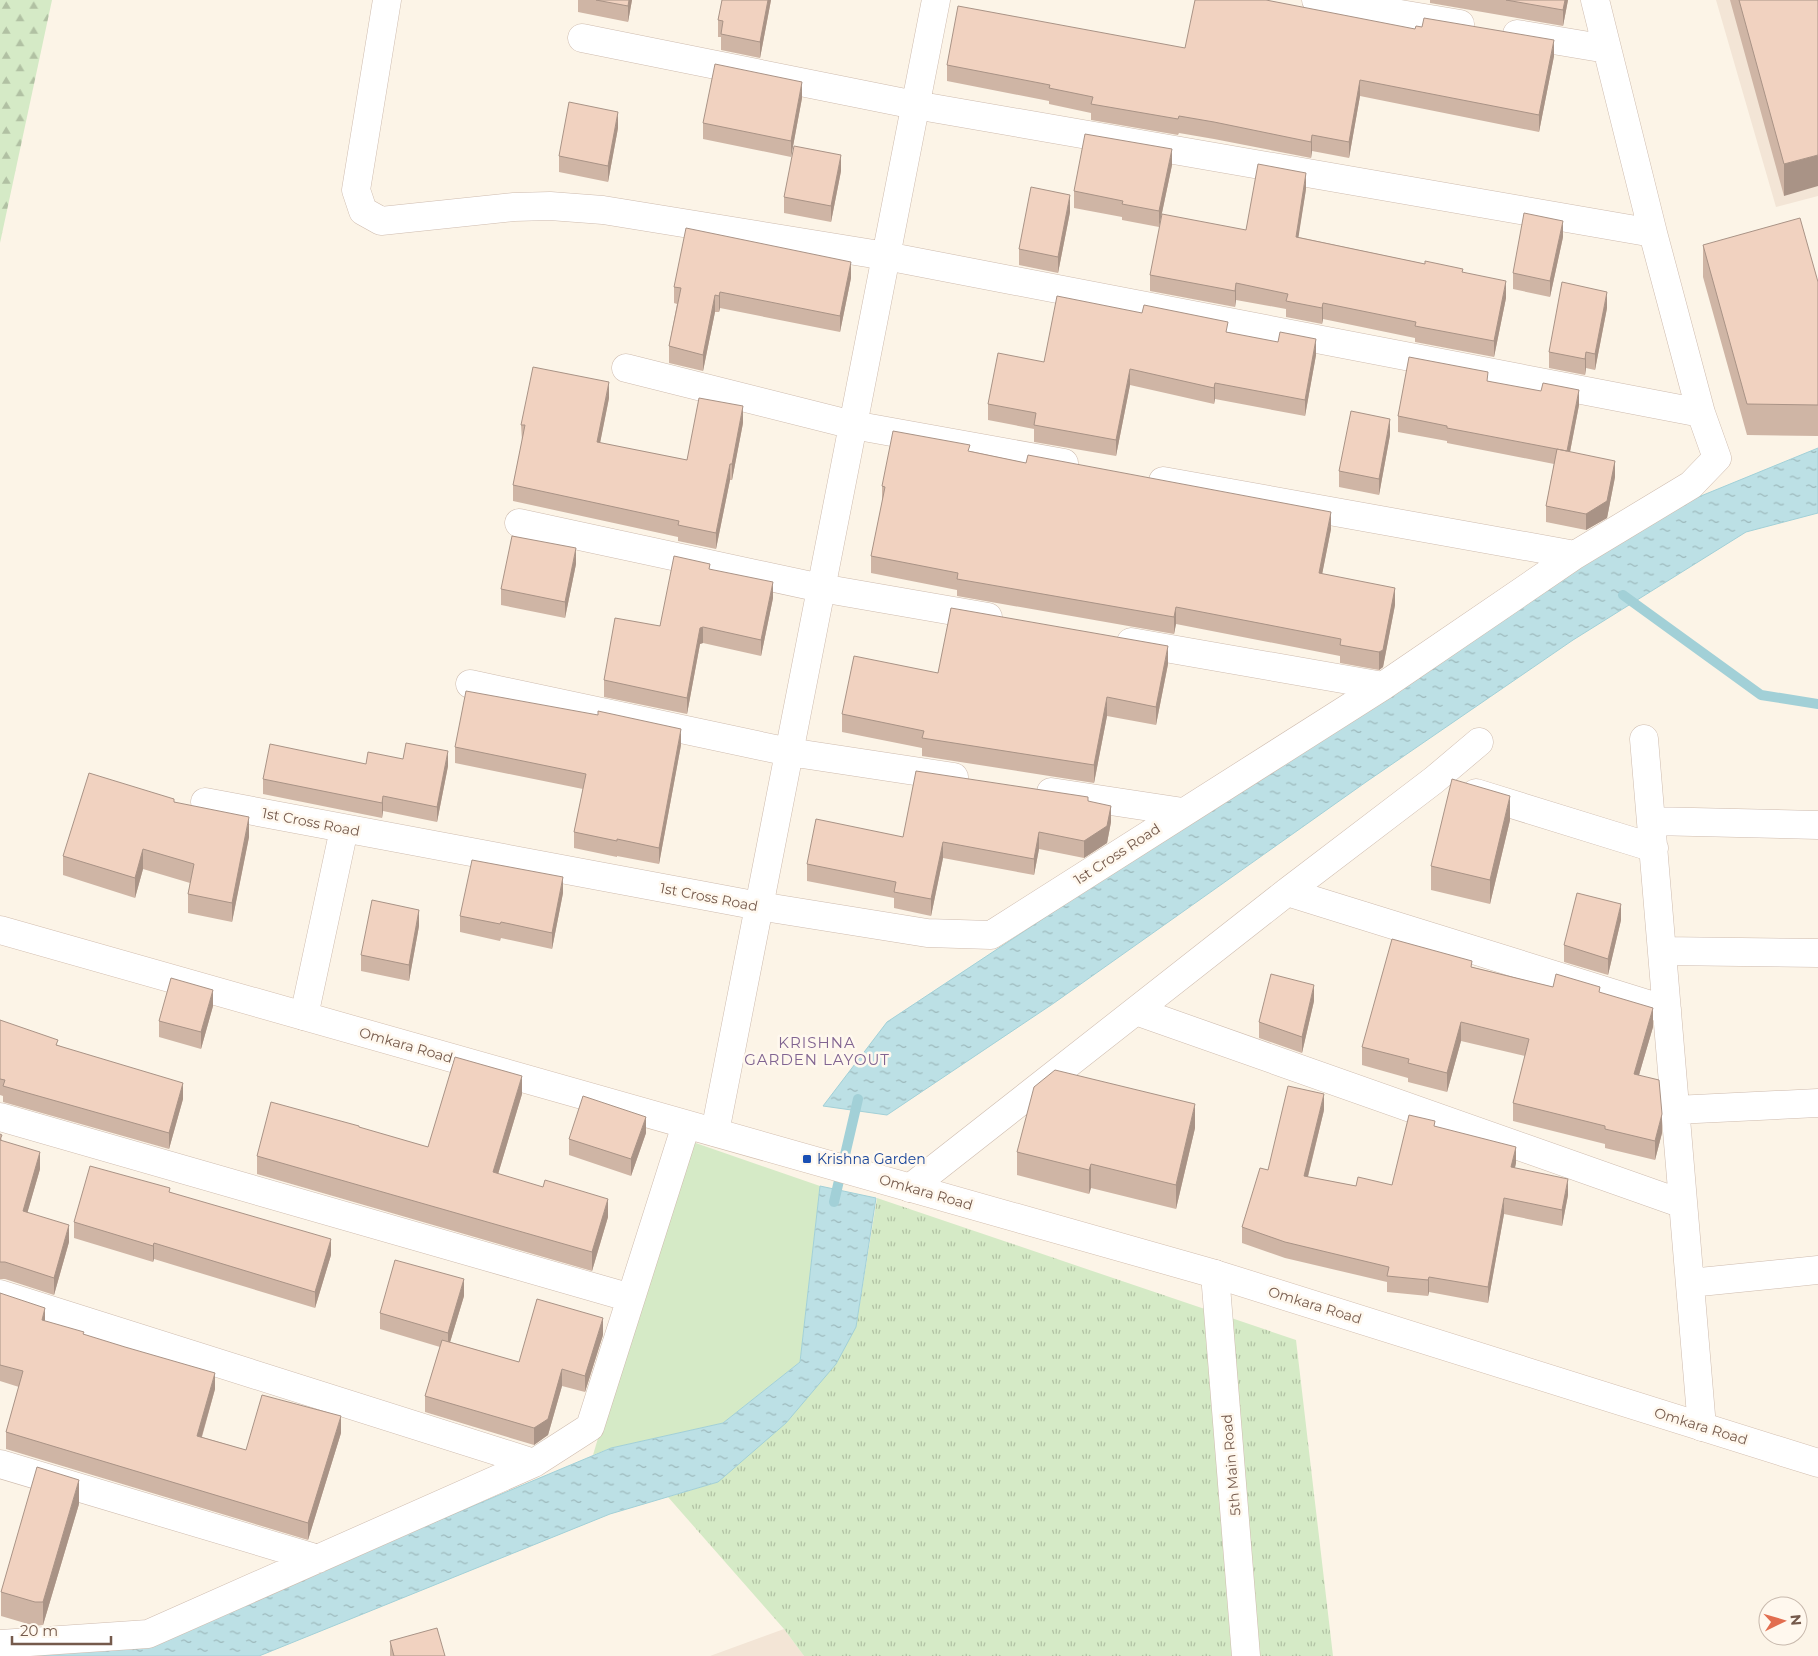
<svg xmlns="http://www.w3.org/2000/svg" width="1818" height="1656" viewBox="0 0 1818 1656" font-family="Montserrat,sans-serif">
  <defs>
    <pattern id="grass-tufts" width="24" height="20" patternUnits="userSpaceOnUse" patternTransform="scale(1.25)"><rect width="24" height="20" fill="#d5eac6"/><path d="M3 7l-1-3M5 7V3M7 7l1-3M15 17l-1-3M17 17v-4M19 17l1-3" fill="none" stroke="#b1c1a3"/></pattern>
    <pattern id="forest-firs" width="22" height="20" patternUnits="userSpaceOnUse" patternTransform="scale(1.25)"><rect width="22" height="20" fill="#d5eac6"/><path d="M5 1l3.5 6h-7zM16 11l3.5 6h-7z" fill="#b1c1a3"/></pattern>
    <pattern id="water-ripples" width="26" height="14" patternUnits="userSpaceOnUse" patternTransform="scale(1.25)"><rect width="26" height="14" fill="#bce0e5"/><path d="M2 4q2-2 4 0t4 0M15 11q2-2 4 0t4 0" fill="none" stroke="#9db9bc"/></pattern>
  </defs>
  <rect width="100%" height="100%" fill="#fcf4e7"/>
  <!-- residential -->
  <path fill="#f3e5d6" d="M1716 0H1818V196L1776 207Z
    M784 1629 804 1656H710Z"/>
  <!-- grass -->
  <path fill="url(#grass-tufts)" d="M877 1198 1296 1340 1333 1656H804L784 1629 668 1497 718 1482 856 1327Z"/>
  <!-- forest -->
  <path fill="url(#forest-firs)" d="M0 0H52L0 243Z"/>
  <!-- park -->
  <path fill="#d5eac6" d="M687 1140 820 1186 800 1362 723 1423 611 1448 593 1455Z"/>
  <!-- water -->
  <path fill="url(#water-ripples)" stroke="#a2d0d7" d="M1818 448V513L1746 532 1573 640 1366 782 1054 1003 887 1115 823 1106 887 1022 1652 516Z
    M820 1186 876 1198 856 1327 836 1364 786 1423 718 1482 610 1514 259 1656H13L135 1648 611 1448 723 1423 800 1362Z"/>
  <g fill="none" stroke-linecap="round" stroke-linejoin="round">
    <!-- stream -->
    <path stroke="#a2d0d7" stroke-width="10" d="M1623 595 1761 695 1818 704
      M834 1202 858 1099"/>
    <defs>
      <path id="street" d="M387 0 356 190 363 211 381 221 514 207 550 206 603 210 886 256 1701 413
        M1316 0 1460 24
        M1517 34 1607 49
        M582 38 915 105 1653 233 1595 0
        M626 368 853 425 1064 463
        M1163 481 1575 555
        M519 523 821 588 988 617
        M1131 642 1383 686
        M470 684 789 752 954 777
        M1644 739 1702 1427
        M1051 792 1183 812
        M1476 793 1654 848
        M205 802 759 906 927 933 991 935 1383 686 1575 555 1691 485 1717 458 1701 413 1653 233
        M1651 821 1818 825
        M1287 892 1667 1010
        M1662 951 1818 953
        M1136 1011 1683 1204
        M304 1016 344 829
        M1675 1110 1818 1103
        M0 1117 631 1298
        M715 1132 936 0
        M910 1188 1287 892 1434 780 1479 742
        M1215 1274 1246 1656
        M1690 1283 1818 1270
        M0 1294 534 1463
        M0 1464 318 1559
        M0 1644 148 1634 534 1463 590 1427 686 1125"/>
      <path id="secondary" d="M0 930 1215 1274 1818 1463"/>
    </defs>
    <!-- street casing -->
    <use href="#street" stroke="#cebbae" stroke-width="29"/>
    <!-- secondary casing -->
    <use href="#secondary" stroke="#d2bdae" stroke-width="29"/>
    <!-- street -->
    <use href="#street" stroke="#fff" stroke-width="28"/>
    <!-- secondary -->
    <use href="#secondary" stroke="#fff" stroke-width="28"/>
  </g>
  <!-- wall -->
  <path fill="#cfb5a5" d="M578 0H632L628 22 578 12Z
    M722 0H771L760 58 721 50V37H718V20Z
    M1430 0H1568L1563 26 1430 3Z
    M1730 0H1818L1784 196Z
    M1415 29 1554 56 1539 132 1360 96 1349 158 1312 151 1311 158 1214 139 1179 133 1178 135 1091 120V113L1049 104V101L947 81V65L1185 48Z
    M802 98 791 157 703 139V123Z
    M618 128 608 182 559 172V156Z
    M1172 165 1159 227 1122 220V217L1074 208V191Z
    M841 171 831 222 784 213V197Z
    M1306 189 1298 237 1463 272 1506 298 1494 357 1415 342V338L1323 319 1322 324 1286 317V309L1236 300 1235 307 1150 291V275L1246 230Z
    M1070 212 1058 273 1019 265V249Z
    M1563 237 1550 297 1513 289V273Z
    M1703 245 1818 282V436L1747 435 1703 277Z
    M851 278 840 332 720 308 719 312H715L703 371 669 363V346L677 304 674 303V287Z
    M1607 308 1595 370 1586 368 1585 375 1549 368V352Z
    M1228 332 1316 355 1305 416 1215 399 1214 404 1130 385 1116 456 1034 442V429L988 420V404L1044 362Z
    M1488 381 1579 405 1570 452 1615 477 1607 518 1586 530 1546 522V506L1554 464 1447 443V441L1398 432V416Z
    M609 398 600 443 687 460 743 423 732 480H730L716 549 678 541V537L513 501V485L522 441 521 425Z
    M1390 435 1379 495 1339 487V471Z
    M970 451 1331 529 1322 574 1395 605 1383 667 1379 670 1340 663V656L1176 624 1174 634 957 596V590L871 573V556L882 503V486Z
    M576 564 565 618 501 605V589Z
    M710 569 773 598 761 656 703 643 700 644 687 714 604 697V680L660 626Z
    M1168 664 1156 725 1107 716 1094 783 922 756V748L842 732V714L938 673Z
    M681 745 659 864 617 856V857L574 848V832L583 789 455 763V747Z
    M403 759 448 766 437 822 383 811 382 818 263 794V779Z
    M174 802 249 837 232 922 188 913V894L190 883 143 869 135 898 63 875V856Z
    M1088 802 1111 822 1107 843 1084 858 1039 849 1034 875 943 858 931 916 894 908V898L807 881V864L903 837Z
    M1510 820 1490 904 1431 890V866Z
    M563 893 552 949 501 938 500 941 460 932V916Z
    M1621 920 1608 975 1564 962V945Z
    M419 926 409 981 361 971V955Z
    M1472 967 1553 987 1600 993 1653 1027 1639 1075 1662 1133 1655 1160 1605 1148V1144L1513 1121V1103L1525 1056 1461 1041 1447 1092 1408 1082V1078L1362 1065V1047Z
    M1314 1001 1302 1053 1259 1038V1022Z
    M213 1006 201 1049 159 1037V1021Z
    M0 1020 183 1099 169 1149 3 1102V1096L0 1095Z
    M522 1094 498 1174 608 1217 592 1271 257 1174V1156L359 1128 428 1147Z
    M1324 1110 1308 1177 1356 1186 1392 1185 1435 1126 1516 1163 1515 1168 1568 1195 1562 1226 1504 1214 1488 1303 1429 1292 1428 1296 1387 1292V1282L1285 1258 1242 1243V1227L1268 1170Z
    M1195 1128 1176 1209 1091 1188 1089 1194 1017 1175V1152Z
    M646 1133 631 1176 569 1155V1139Z
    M0 1134 2 1141 40 1169 27 1213 69 1242 54 1295 5 1279H0Z
    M170 1192 331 1255 315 1308 154 1259 153 1262 74 1238V1222Z
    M0 1293 45 1321 84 1335 215 1389 202 1437 246 1450 341 1433 308 1540 6 1449V1432L19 1387 0 1381Z
    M464 1296 450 1342 519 1362 603 1335 585 1392 562 1386 548 1435 534 1445 425 1412V1396L440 1347 380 1329V1313Z
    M79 1504 43 1625 35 1626 1 1616V1592Z
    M390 1641 445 1656H390Z"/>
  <!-- shaded-wall -->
  <path fill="#a99386" d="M629 0H632L628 22V6Z
    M768 0H771L760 58V42Z
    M1565 0H1568L1563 26V10Z
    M1554 40V56L1539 132V115Z
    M1360 80V96L1349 158V142Z
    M802 82V98L791 157V141Z
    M618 112V128L608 182V166Z
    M1312 135V151L1311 158V142Z
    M1172 149V165L1159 227V211Z
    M841 155V171L831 222V206Z
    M1818 155V186L1784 196V164Z
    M1306 173V189L1296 253V237Z
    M1070 195V212L1058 273V257Z
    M1563 221V237L1550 297V281Z
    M851 262V278L840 332V316Z
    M1506 281V298L1494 357V341Z
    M1236 283V300L1235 307V291Z
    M720 292V308L719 312V296Z
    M1607 292V308L1595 370V354Z
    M715 295V312L703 371V355Z
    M1323 303V319L1322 324V308Z
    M1316 339V355L1305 416V400Z
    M1586 352V368L1585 375V359Z
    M1130 369V385L1116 456V440Z
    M609 382V398L597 458V442Z
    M1215 383V399L1214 404V388Z
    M1579 390V405L1567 467V451Z
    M743 406V423L732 480V464Z
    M1390 419V435L1379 495V479Z
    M1615 461V477L1607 518 1586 530V514Z
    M730 464V480L716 549V533Z
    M1331 512V529L1319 590V573Z
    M576 548V564L565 618V602Z
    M773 582V598L761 656V640Z
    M1395 588V605L1383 667 1379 670V652Z
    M1176 607V624L1174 634V617Z
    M703 627V643L700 644 687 714V698L700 628Z
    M1168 646V664L1156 725V707Z
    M1107 697V716L1094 783V765Z
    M681 729V745L659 864V848Z
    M448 751V766L437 822V807Z
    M383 796V811L382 818V803Z
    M1510 796V820L1490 904V880Z
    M1111 806V822L1107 843 1084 858V841Z
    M249 817V837L232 922V903Z
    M1039 832V849L1034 875V859Z
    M943 842V858L931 916V899Z
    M143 849V869L135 898V878Z
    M563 877V893L552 949V933Z
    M1621 904V920L1608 975V959Z
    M419 910V926L409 981V965Z
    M1314 985V1001L1302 1053V1037Z
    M213 990V1006L201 1049V1032Z
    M1653 1008V1027L1634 1092V1074Z
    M1461 1022V1041L1447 1092V1073Z
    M522 1076V1094L493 1191V1172Z
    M183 1083V1099L169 1149V1133Z
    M1324 1094V1110L1304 1192V1176Z
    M1195 1104V1128L1176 1209V1185Z
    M1662 1114V1133L1655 1160V1141Z
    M646 1117V1133L631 1176V1159Z
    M1516 1147V1163L1511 1183V1167Z
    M40 1152V1169L23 1228V1211Z
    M1091 1164V1188L1089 1194V1170Z
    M1568 1179V1195L1562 1226V1210Z
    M1504 1198V1214L1488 1303V1287Z
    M608 1199V1217L592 1271V1252Z
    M69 1225V1242L54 1295V1278Z
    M331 1239V1255L315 1308V1292Z
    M154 1243V1259L153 1262V1246Z
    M1429 1277V1292L1428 1296V1280Z
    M464 1279V1296L448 1349V1333Z
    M45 1308V1325L42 1320Z
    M603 1318V1335L585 1392V1376Z
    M562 1369V1386L548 1435 534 1445V1428Z
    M215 1373V1389L197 1453V1436Z
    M341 1416V1433L308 1540V1523Z
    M79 1480V1504L43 1625V1602Z"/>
  <!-- building -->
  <path fill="#f1d2c0" stroke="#a99386" d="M596 0H629L628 6Z
    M722 0H768L760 42 721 34 723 21 718 20Z
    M1195 0H1266L1415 29 1416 26 1422 27 1424 18 1554 40 1539 115 1360 80 1349 142 1312 135 1311 142 1214 122 1179 116 1178 119 1091 104 1093 97 1049 88 1050 85 947 65 958 6 1185 48Z
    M1506 0H1565L1563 10Z
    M1739 0H1818V155L1784 164Z
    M715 64 802 82 791 141 703 123Z
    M569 102 618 112 608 166 559 156Z
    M1085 134 1172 149 1159 211 1122 204 1123 201 1074 191Z
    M794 146 841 155 831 206 784 197Z
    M1258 164 1306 173 1296 237 1425 264V261L1463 269 1462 272 1506 281 1494 341 1415 326 1416 322 1323 303 1322 308 1286 301 1288 294 1236 283 1235 291 1150 275 1162 214 1246 230Z
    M1031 187 1070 195 1058 257 1019 249Z
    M1524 213 1563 221 1550 281 1513 273Z
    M1800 218 1818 282V405L1747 404 1703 245Z
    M686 228 851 262 840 316 720 292 719 296 715 295 703 355 669 346 681 288 674 287Z
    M1562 282 1607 292 1595 354 1586 352 1585 359 1549 352Z
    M1057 296 1142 313 1144 305 1228 322 1226 332 1278 342 1280 332 1316 339 1305 400 1215 383 1214 388 1130 369 1116 440 1034 425 1036 413 988 404 998 353 1044 362Z
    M1409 357 1488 372 1487 381 1541 391 1543 383 1579 390 1567 451 1447 428V426L1398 416Z
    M533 367 609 382 597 442 687 460 699 398 743 406 732 464H730L716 533 678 525 679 521 513 485 525 425H521Z
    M1351 411 1390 419 1379 479 1339 471Z
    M893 431 970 445 968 451 1026 463 1028 455 1331 512 1319 573 1395 588 1383 650 1379 652 1340 645 1341 639 1176 607 1174 617 957 579 958 573 871 556 885 487 882 486Z
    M1557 449 1615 461 1607 501 1586 514 1546 506Z
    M512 536 576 548 565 602 501 589Z
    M674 556 710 564 709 569 773 582 761 640 703 627 700 628 687 698 604 680 615 618 660 626Z
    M951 608 1168 646 1156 707 1107 697 1094 765 922 738 924 731 842 714 854 656 938 673Z
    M466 691 598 715V711L681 729 659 848 617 839V841L574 832 586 774 455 747Z
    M406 743 448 751 437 807 383 796 382 803 263 779 270 744 366 764 368 752 403 759Z
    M916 771 1088 797V801L1111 806 1107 826 1084 841 1039 832 1034 859 943 842 931 899 894 892 896 882 807 864 816 819 903 837Z
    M89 773 174 799V802L249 817 232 903 188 894 194 864 143 849 135 878 63 856Z
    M1452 779 1510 796 1490 880 1431 866Z
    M472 860 563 877 552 933 501 922 500 924 460 916Z
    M1577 893 1621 904 1608 959 1564 945Z
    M372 900 419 910 409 965 361 955Z
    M1392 939 1472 961 1471 967 1553 987 1556 974 1600 987 1599 992 1653 1008 1634 1074 1659 1080 1662 1114 1655 1141 1605 1129V1126L1513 1103 1529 1039 1461 1022 1447 1073 1408 1063 1409 1059 1362 1047Z
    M1271 974 1314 985 1302 1037 1259 1022Z
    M171 978 213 990 201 1032 159 1021Z
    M0 1020 58 1040 56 1045 183 1083 169 1133 3 1086 5 1080 0 1079Z
    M455 1057 522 1076 493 1172 543 1187 545 1180 608 1199 592 1252 257 1156 271 1102 359 1126V1127L428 1147Z
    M1055 1070 1195 1104 1176 1185 1091 1164 1089 1170 1017 1152 1034 1087Z
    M1288 1086 1324 1094 1304 1176 1356 1186 1358 1177 1392 1185 1409 1115 1435 1121 1434 1126 1516 1147 1511 1167 1568 1179 1562 1210 1504 1198 1488 1287 1429 1277 1428 1280 1387 1276 1389 1267 1285 1242 1242 1227 1260 1168 1268 1170Z
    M583 1096 646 1117 631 1159 569 1139Z
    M0 1134 2 1135 0 1140 40 1152 23 1211 69 1225 54 1278 5 1262H0Z
    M90 1166 170 1188 169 1192 331 1239 315 1292 154 1243 153 1246 74 1222Z
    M395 1260 464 1279 448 1333 380 1313Z
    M0 1293 45 1308 42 1320 84 1332 83 1334 125 1347 215 1373 197 1436 246 1450 262 1395 341 1416 308 1523 6 1432 23 1371 0 1365Z
    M537 1299 603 1318 585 1376 562 1369 548 1419 534 1428 425 1396 442 1340 519 1362Z
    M37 1467 79 1480 43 1602H35L1 1592Z
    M437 1628 445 1656H394L390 1641Z"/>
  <!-- markers -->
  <rect fill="#1a4fb4" stroke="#fff8ee" stroke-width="2" x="802" y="1154" width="10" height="10" rx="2.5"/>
  <g text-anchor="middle" stroke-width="5" stroke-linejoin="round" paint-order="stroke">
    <!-- street labels -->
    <g font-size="14" fill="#755a4c" stroke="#fff8ee">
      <text transform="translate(311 822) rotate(11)" y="5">1st Cross Road</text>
      <text transform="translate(1117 854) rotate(-33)" y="5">1st Cross Road</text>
      <text transform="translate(709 897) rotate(11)" y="5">1st Cross Road</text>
      <text transform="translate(406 1045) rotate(16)" y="5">Omkara Road</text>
      <text transform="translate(926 1192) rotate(16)" y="5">Omkara Road</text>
      <text transform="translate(1315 1305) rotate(17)" y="5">Omkara Road</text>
      <text transform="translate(1701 1426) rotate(17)" y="5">Omkara Road</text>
      <text transform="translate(1231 1465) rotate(-95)" y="5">5th Main Road</text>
    </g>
    <!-- transit labels -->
    <g font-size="14" fill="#164399" stroke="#fff8ee" text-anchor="start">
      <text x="817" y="1164">Krishna Garden</text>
    </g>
    <!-- neighbourhood labels -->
    <g font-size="15" letter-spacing="1" fill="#816491" stroke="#fff8ee">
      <text x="817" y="1048">KRISHNA<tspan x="817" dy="17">GARDEN LAYOUT</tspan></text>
    </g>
  </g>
  <!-- north arrow -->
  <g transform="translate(1783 1621) rotate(85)"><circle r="24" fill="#fff8ee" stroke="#c8b9ad"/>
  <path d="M0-4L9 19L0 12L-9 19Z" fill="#e26e50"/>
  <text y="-8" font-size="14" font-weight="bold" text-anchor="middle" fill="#755a4c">N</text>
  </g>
  <!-- scale -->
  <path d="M12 1636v8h99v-8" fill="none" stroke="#755a4c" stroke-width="2.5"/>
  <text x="20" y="1636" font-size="15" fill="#755a4c" stroke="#fff8ee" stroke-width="4" paint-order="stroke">20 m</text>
</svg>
